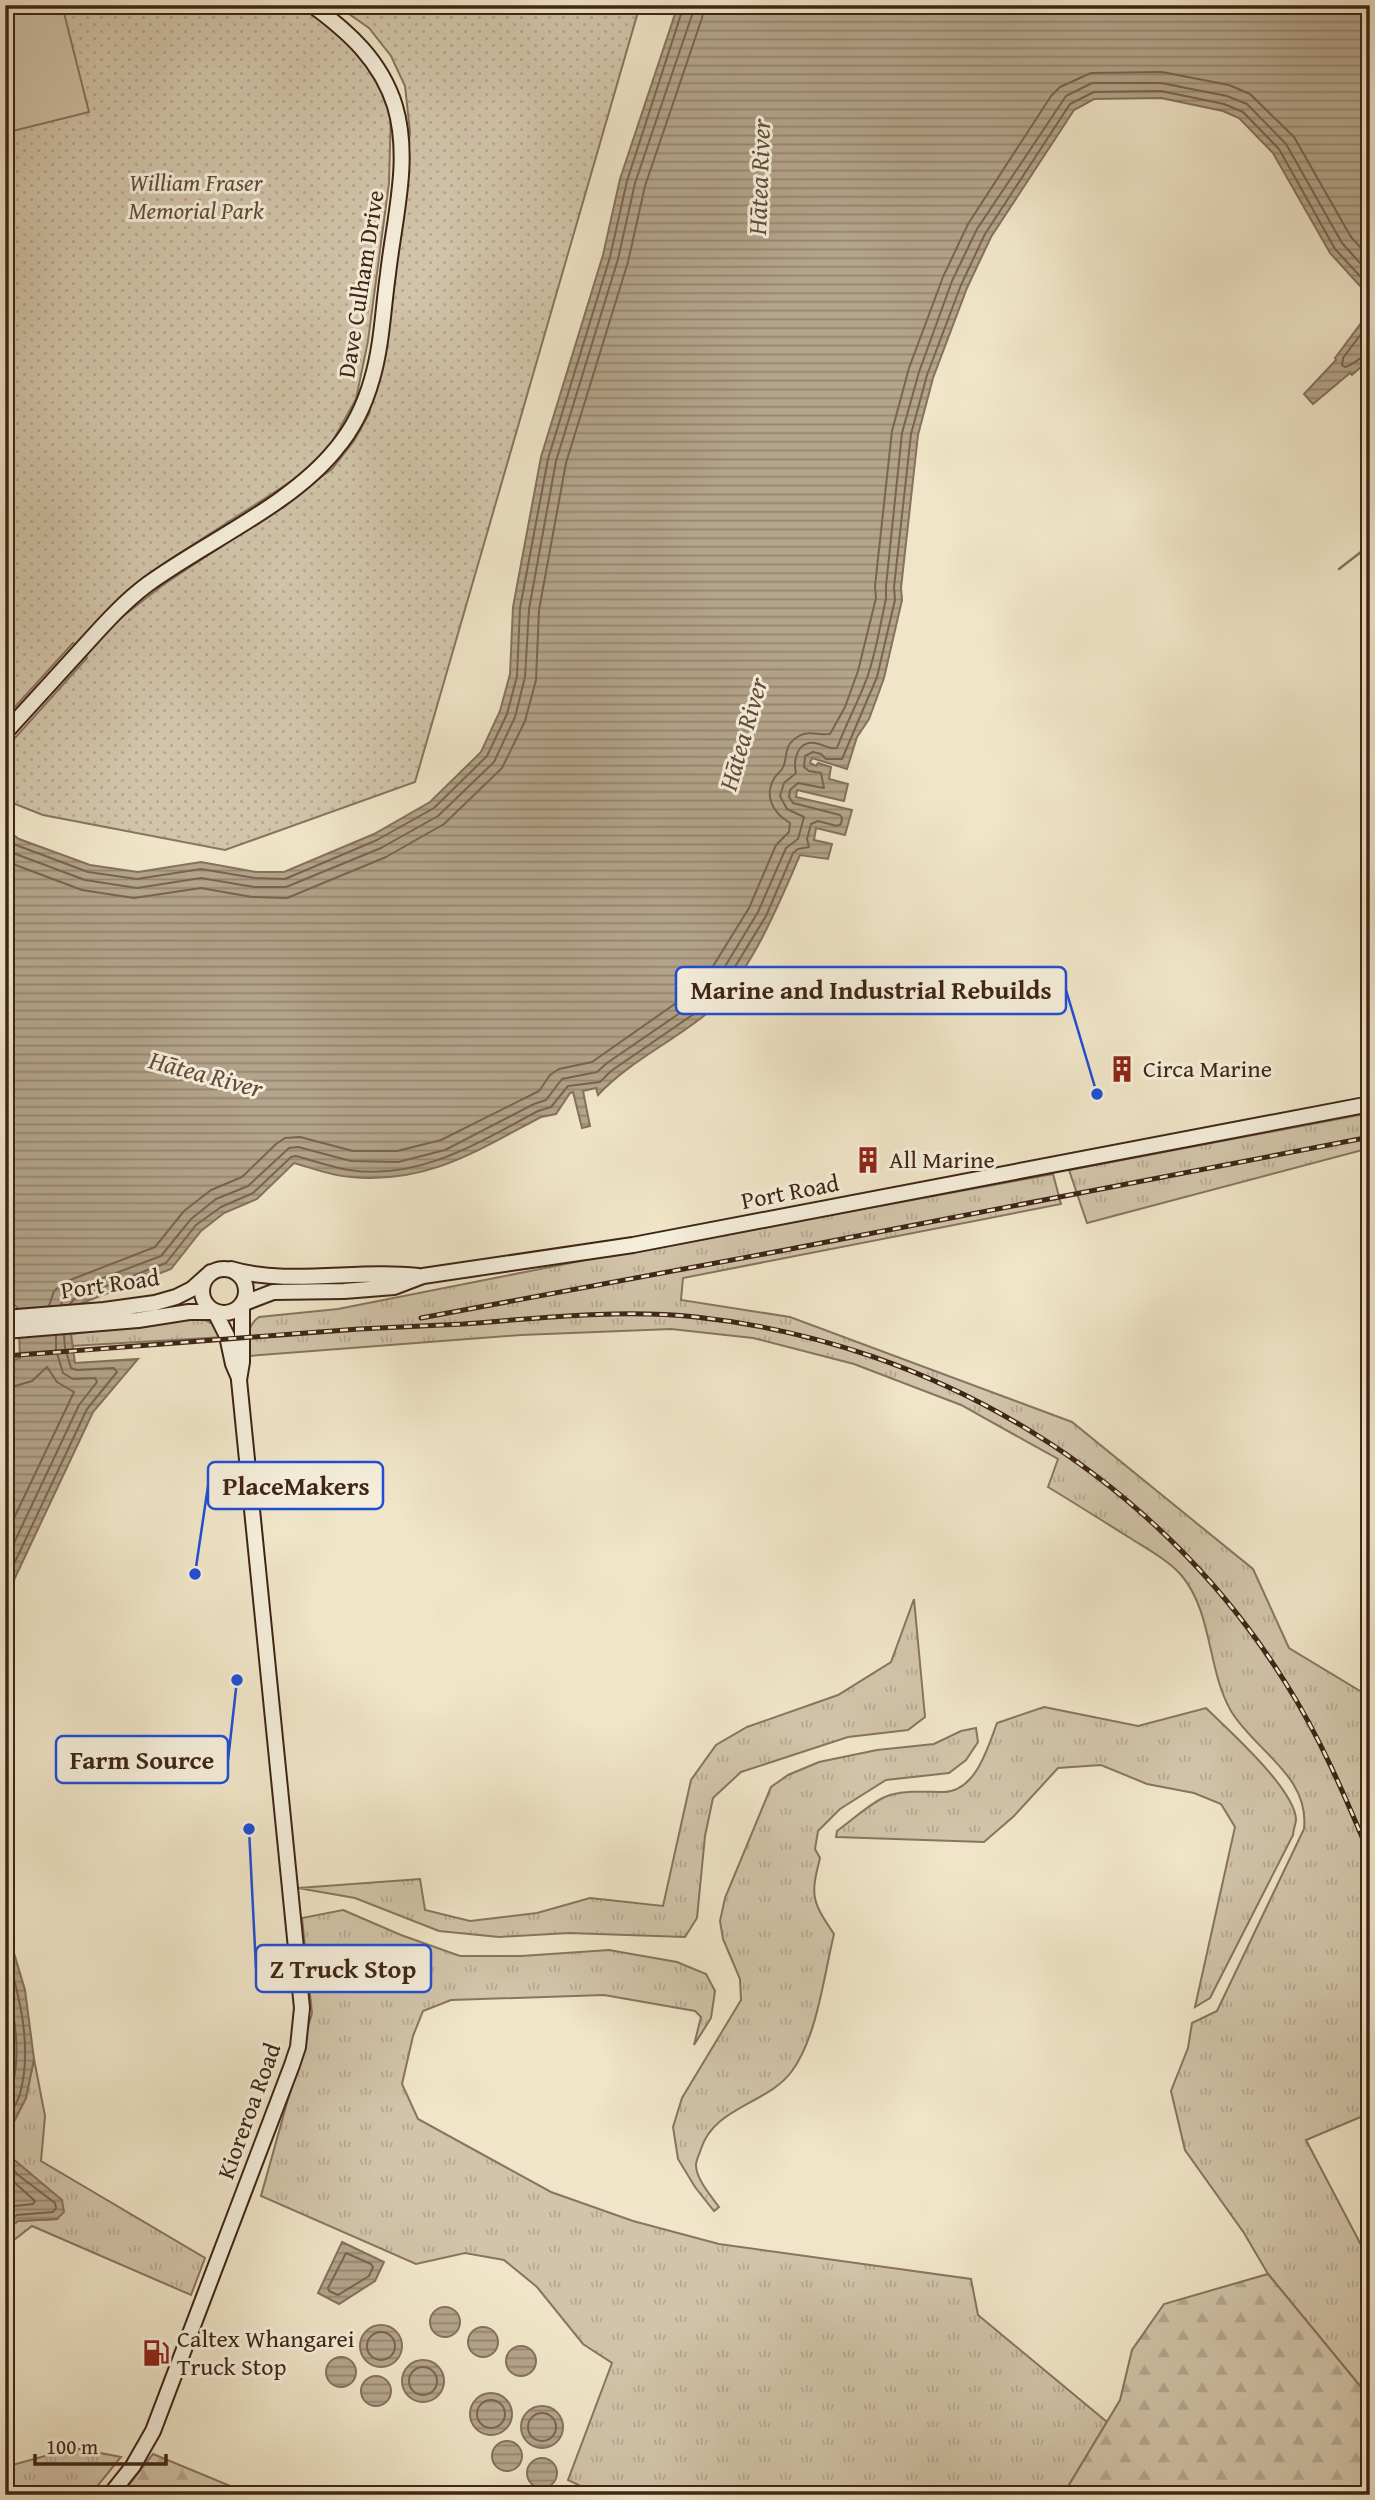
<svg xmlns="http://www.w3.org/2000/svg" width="1375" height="2500" viewBox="0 0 1375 2500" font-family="'Gentium Book Plus',serif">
  <defs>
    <pattern id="grass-tufts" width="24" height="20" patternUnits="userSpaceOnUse" patternTransform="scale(1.75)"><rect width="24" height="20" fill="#d2c4aa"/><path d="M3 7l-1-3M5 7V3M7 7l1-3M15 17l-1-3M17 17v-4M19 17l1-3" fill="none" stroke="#b5a892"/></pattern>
    <pattern id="forest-firs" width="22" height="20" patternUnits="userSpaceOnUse" patternTransform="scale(1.75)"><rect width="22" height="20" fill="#d2c4aa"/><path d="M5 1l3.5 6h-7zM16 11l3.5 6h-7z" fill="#b5a892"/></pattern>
    <pattern id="park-dots" width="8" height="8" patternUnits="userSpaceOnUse" patternTransform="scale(1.75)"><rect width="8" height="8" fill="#d2c4aa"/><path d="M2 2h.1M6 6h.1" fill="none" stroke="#b5a892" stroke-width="1.8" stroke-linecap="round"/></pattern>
    <pattern id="water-rules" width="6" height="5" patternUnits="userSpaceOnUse" patternTransform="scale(1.75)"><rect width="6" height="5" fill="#b4a48b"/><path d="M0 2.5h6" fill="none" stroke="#948571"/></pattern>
  </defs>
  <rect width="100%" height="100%" fill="#f0e5c8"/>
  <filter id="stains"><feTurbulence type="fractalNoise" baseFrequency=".00286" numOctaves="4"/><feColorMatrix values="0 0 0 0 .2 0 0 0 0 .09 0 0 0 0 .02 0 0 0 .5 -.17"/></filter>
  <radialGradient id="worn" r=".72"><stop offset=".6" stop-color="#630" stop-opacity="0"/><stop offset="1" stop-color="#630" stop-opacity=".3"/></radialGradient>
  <!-- grass -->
  <path fill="url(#grass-tufts)" stroke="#887460" stroke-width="2" d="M1370 1113V1148L1087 1223 1069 1170Z
    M1053 1174 1061 1204 683 1278 681 1300 790 1317 1072 1422 1253 1569 1289 1648 1370 1697V2113L1306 2140 1370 2262V2398L1268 2274 1244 2233 1185 2150 1171 2091 1188 2048 1192 2023 1217 2011 1304 1829C1310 1776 1255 1751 1231 1711 1207 1669 1213 1614 1182 1576 1168 1560 1147 1549 1130 1538 1103 1521 1076 1504 1048 1487L1058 1459 961 1405 854 1364 753 1338 671 1329 521 1335 249 1356C248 1341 245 1327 259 1317L338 1309 606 1256Z
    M201 1318 217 1326 225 1337 71 1346V1334Z
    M914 1599 925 1717 908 1730 848 1737 741 1772 713 1798 705 1836 697 1918 685 1937 569 1933 499 1937 439 1931 355 1898 298 1888 420 1879 425 1910 470 1921 537 1913 590 1898 663 1906 691 1780 716 1745 747 1727 838 1695 891 1662Z
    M1044 1707 1138 1726 1206 1708C1228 1730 1294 1788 1296 1819 1296 1824 1293 1830 1293 1835L1210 1998 1195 2007 1235 1827 1221 1804 1194 1793 1147 1784 1101 1765 1058 1768 1014 1816 984 1842 836 1837 837 1831C851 1821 875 1799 890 1795 909 1790 926 1792 944 1792 976 1791 988 1747 997 1723Z
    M976 1728 978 1742 966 1760 949 1773 886 1780 840 1809 818 1831 815 1849 820 1858C810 1897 812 1901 834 1934 824 1975 817 2037 792 2071 768 2104 714 2107 701 2149 700 2153 696 2160 696 2165 696 2179 711 2196 719 2207L714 2211 695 2187 678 2159 673 2127 682 2098 741 2000 740 1979 723 1939 720 1921 725 1898 771 1787 788 1775 819 1762 877 1750 934 1744 961 1731Z
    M343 1910 401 1935 460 1956H521L609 1950 677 1962 706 1974 715 1991 711 2018 694 2045 701 2017 695 2011 604 1995 451 2000 423 2011 413 2036 402 2084 418 2119 551 2192 633 2221 719 2244 971 2279 978 2315 1107 2422 1063 2495H599L568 2480 612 2363 583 2344 537 2287 504 2260 465 2253 416 2264 261 2196 312 2013 302 1918Z
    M34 2059 45 2116 41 2161 205 2258 191 2295 32 2226 5 2247V2231L18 2221 57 2219 23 2170 12 2158 7 2135 26 2098Z
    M74 2448 121 2457 90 2495H5V2467Z"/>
  <!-- forest -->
  <path fill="url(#forest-firs)" stroke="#887460" stroke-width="2" d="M1268 2274 1370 2398V2495H1063L1120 2400 1132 2350 1164 2304Z
    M153 2454 252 2495H121Z"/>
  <!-- park -->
  <path fill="url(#park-dots)" stroke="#887460" stroke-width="2" d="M5 5H312L375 59 391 110 389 183 368 341 356 399 326 453 298 477 163 564 116 602 76 646 73 643 5 718Z
    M336 5H640L415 782 225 850 43 815 5 800V749L87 658 85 655 113 624 163 585 264 518 332 469 354 441 369 414 391 311 410 132 405 86 391 56 369 28Z"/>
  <!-- pitch -->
  <path fill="#d2c4aa" stroke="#887460" stroke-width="2" d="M5 5H62L89 112 5 133Z"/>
  <!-- water -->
  <path fill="url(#water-rules)" stroke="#85715c" stroke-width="2" d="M678 5H1370V297L1330 253 1273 153 1239 118 1223 111 1161 98 1094 99 1074 110 991 237 967 288 933 378 918 435 901 588 902 600 884 678 869 719 857 737 847 769 812 758 810 763 816 766 818 763 831 767 829 779 848 784 844 801 797 790 796 797 852 810 845 835 816 828 814 840 832 844 828 859 800 855C779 904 747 982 705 1015 670 1043 629 1062 598 1095L596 1088 583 1091 590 1126 582 1128 573 1092 570 1093 556 1114 541 1117C476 1151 428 1184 351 1177 332 1176 312 1168 294 1163L257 1199 224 1213 201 1231 171 1269 77 1305 71 1334 75 1363 138 1359 93 1412 5 1599V1363L20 1358 18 1309 10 1299 5 1298V829L19 839 90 865 138 872 201 862 256 872H284L374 834 430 802 481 752 500 711 510 674 513 607 541 457 603 255 620 179Z
    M1370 311V359L1352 375 1350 373 1313 404 1304 394 1336 360 1335 358Z
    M5 1923 25 1990 34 2059 26 2098 7 2135 12 2158 62 2200 64 2212 57 2219 18 2221 5 2231Z
    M342 2242 384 2262 375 2281 339 2304 318 2293Z
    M430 2322a15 15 0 1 1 30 0a15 15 0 1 1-30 0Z
    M360 2346a21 21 0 1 1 42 0a21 21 0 1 1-42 0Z
    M468 2342a15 15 0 1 1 30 0a15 15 0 1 1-30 0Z
    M506 2361a15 15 0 1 1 30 0a15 15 0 1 1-30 0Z
    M326 2372a15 15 0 1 1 30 0a15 15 0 1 1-30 0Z
    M402 2381a21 21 0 1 1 42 0a21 21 0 1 1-42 0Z
    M361 2391a15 15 0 1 1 30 0a15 15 0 1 1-30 0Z
    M470 2414a21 21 0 1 1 42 0a21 21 0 1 1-42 0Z
    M521 2427a21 21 0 1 1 42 0a21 21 0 1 1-42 0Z
    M492 2456a15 15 0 1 1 30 0a15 15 0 1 1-30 0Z
    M527 2473a15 15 0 1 1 30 0a15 15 0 1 1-30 0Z"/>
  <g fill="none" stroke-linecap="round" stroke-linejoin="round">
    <!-- shore -->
    <path stroke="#7a6450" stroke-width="2" d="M1370 322 1343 358 1342 365 1345 367C1355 365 1360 355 1370 354
      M5 837 16 845 88 872 137 879 201 869 255 878 285 879 377 840 434 808 487 756 507 714 517 676 520 608 548 459 610 257 627 181 684 5
      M5 848 13 853 85 880 137 888 201 878 254 887H286L381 848 438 816 494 762 515 717 525 677 529 609 556 461 618 259 635 183 692 15 693 5
      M5 861 82 890 134 898 201 888 252 897 287 898 386 857 444 824 502 768 525 721 536 680 539 610 566 463 628 262 645 186 702 18 704 5
      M70 1304 75 1298 166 1263 196 1225 221 1207 253 1193 291 1157 296 1156C314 1161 332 1167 349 1170 419 1181 479 1142 538 1111L551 1107 568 1086 600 1082 611 1071 701 1009 722 988 766 916 793 853 798 849 809 847 807 839 811 824 818 821 837 826 841 824 842 818 840 815 793 803 789 797 790 790 798 783 824 788 821 773 809 771 804 767 805 756 813 752 821 754 826 759H842L877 677 895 600 894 587 911 434 927 375 961 285 985 234 1070 104 1094 92 1161 91 1224 104 1243 112 1279 149 1335 249 1370 287
      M61 1305 64 1295 71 1290 161 1256 191 1219 216 1199 248 1186 289 1148 298 1147 351 1161 398 1162 445 1150 534 1104 546 1100 562 1079 597 1072 607 1063 696 1002 715 983 758 912 786 848 798 839 804 817 787 809 780 796 784 783 796 773C793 760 797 741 815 743 824 744 828 750 837 748 846 724 858 702 867 678 876 653 880 625 886 599V586L902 433 919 372 952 281 977 229 1066 96 1092 83H1161L1227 96 1247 104 1286 144 1342 243 1370 274
      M49 1306 54 1291 65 1282 155 1247 184 1211 211 1190 242 1177 276 1144 285 1138 300 1137 353 1151H397L441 1140 539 1091 550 1075 559 1069 592 1062 689 994 707 976 749 908 776 845 789 832 790 823C773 813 763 796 775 777 777 774 780 772 782 769 789 759 781 746 799 736 810 730 820 736 830 734L845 707 858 671 876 598 875 586 892 431 909 368 943 277 968 224 1051 96 1060 87 1091 73 1162 72 1229 85 1250 94 1294 137 1351 237 1370 258
      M5 1389 32 1381 47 1367 57 1382 74 1392 5 1537
      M5 1562 79 1405 97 1382 95 1378 73 1379 63 1373 56 1350V1336
      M5 1583 87 1409 117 1372 114 1368 77 1370 71 1368 65 1348 64 1335
      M5 1947C19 1994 33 2046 20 2094 17 2104 10 2114 5 2124
      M5 1978C16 2015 24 2069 5 2105
      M5 2161 18 2175 55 2203 56 2208 53 2212 17 2215 5 2222
      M5 2174 35 2201 33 2204 15 2206 5 2211
      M346 2253 371 2264 373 2267 369 2276 338 2295 329 2291 328 2288Z
      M367 2346a14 14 0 1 1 28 0a14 14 0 1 1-28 0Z
      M409 2381a14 14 0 1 1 28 0a14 14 0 1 1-28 0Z
      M477 2414a14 14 0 1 1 28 0a14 14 0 1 1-28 0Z
      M528 2427a14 14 0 1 1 28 0a14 14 0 1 1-28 0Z"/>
    <!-- stream -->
    <path stroke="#85715c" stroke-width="2.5" d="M1339 569 1370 545"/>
    <defs>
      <path id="secondary" d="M5 733C32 703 60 673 87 643 106 622 125 601 148 584 207 541 291 505 336 449 353 429 365 404 372 379 382 345 383 309 388 274 394 219 411 160 395 106 381 61 349 32 312 5
        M202 1291a22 22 0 1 1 44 0a22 22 0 1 1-44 0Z
        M231 1269C287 1286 359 1269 418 1276
        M5 1318 104 1310 155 1303 176 1297 192 1289 211 1272
        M5 1331 138 1320 189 1312H215L227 1336 233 1364 239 1378
        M110 2495 133 2466 153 2431 292 2065 298 2047 302 2008 239 1380 242 1362V1304L273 1292 344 1291 394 1287 423 1276 633 1245 1370 1104"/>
    </defs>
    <!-- secondary casing -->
    <use href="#secondary" stroke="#3f2516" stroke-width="18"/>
    <!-- secondary -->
    <use href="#secondary" stroke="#f5eedb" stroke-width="14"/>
    <defs>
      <path id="rail" d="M421 1318 780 1251 1370 1137
        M5 1356C123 1348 241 1337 359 1329 394 1327 428 1326 463 1324 541 1318 619 1309 696 1317 936 1343 1157 1477 1285 1682 1320 1737 1345 1796 1370 1856"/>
    </defs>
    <!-- rail casing -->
    <use href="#rail" stroke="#3f2516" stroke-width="5"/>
    <!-- rail -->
    <use href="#rail" stroke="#f5eedb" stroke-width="2.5" stroke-dasharray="8" stroke-linecap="butt"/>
  </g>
  <!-- icons -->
  <defs>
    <symbol id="building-bare" viewBox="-9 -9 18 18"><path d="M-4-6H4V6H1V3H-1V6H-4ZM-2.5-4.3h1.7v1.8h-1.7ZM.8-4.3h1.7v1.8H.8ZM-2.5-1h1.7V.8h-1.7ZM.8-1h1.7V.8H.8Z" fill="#8f2418" stroke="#f5eedb" stroke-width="2.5" paint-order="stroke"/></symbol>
    <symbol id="fuel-bare" viewBox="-9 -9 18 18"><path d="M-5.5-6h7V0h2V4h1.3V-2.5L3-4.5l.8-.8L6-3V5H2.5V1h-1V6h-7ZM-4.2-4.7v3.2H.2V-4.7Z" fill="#8f2418" stroke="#f5eedb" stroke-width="2.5" paint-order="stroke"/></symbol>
  </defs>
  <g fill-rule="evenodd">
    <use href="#building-bare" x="1103" y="1050" width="38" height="38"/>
    <use href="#building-bare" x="849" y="1141" width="38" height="38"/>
    <use href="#fuel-bare" x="137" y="2334" width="38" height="38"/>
  </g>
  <g text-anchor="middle" stroke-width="6" stroke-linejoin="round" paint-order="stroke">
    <!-- park labels -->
    <g font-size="24" font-style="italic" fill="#644d3b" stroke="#f5eedb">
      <text x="196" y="191">William Fraser<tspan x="196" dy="28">Memorial Park</tspan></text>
    </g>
    <!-- street labels -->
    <g font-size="24" fill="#3f2516" stroke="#f5eedb">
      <text transform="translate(361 284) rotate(-81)" y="8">Dave Culham Drive</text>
      <text transform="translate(790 1192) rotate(-11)" y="8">Port Road</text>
      <text transform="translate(110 1284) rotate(-8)" y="8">Port Road</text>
      <text transform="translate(249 2111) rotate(-70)" y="8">Kioreroa Road</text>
    </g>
    <!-- poi labels -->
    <g font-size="24" fill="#3f2516" stroke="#f5eedb" text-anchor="start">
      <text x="1143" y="1077">Circa Marine</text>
      <text x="889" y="1168">All Marine</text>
      <text x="177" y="2347">Caltex Whangarei<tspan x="177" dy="28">Truck Stop</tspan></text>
    </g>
    <!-- water labels -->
    <g font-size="26" font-style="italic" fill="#624b39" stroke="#f5eedb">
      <text transform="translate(759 177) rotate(-88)" y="9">Hātea River</text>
      <text transform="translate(743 734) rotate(-74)" y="9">Hātea River</text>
      <text transform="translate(206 1074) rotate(15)" y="9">Hātea River</text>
    </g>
  </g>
  <!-- callouts -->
  <path fill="none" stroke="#1d4ed8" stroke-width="2.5" d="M1097 1094L1066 990M195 1574L208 1486M237 1680L228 1760M249 1829L256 1968"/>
  <g fill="#1d4ed8" stroke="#f5eedb" stroke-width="2.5">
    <circle cx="1097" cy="1094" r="7"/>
    <circle cx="195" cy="1574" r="7"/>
    <circle cx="237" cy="1680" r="7"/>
    <circle cx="249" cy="1829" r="7"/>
  </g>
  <g fill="#f5eedb" stroke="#1d4ed8" stroke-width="2.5">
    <rect x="676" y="967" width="390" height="47" rx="7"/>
    <rect x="208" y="1462" width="175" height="47" rx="7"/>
    <rect x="56" y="1736" width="172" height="47" rx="7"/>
    <rect x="256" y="1945" width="175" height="47" rx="7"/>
  </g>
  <g font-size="26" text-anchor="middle" font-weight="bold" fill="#3f2516">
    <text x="871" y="999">Marine and Industrial Rebuilds</text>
    <text x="296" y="1495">PlaceMakers</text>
    <text x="142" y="1769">Farm Source</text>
    <text x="343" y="1978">Z Truck Stop</text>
  </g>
  <!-- margin -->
  <rect width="1375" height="2500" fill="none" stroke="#f0e5c8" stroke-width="28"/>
  <rect x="7" y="7" width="1361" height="2486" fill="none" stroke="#3f2516" stroke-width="3.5"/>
  <rect x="14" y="14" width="1347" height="2472" fill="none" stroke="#3f2516" stroke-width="2"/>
  <!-- scale -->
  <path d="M35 2454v10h131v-10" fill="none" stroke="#3f2516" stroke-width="3.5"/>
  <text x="46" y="2454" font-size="21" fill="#3f2516" stroke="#f5eedb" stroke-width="5" paint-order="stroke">100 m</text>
  <rect width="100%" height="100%" filter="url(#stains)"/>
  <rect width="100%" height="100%" fill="url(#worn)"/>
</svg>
